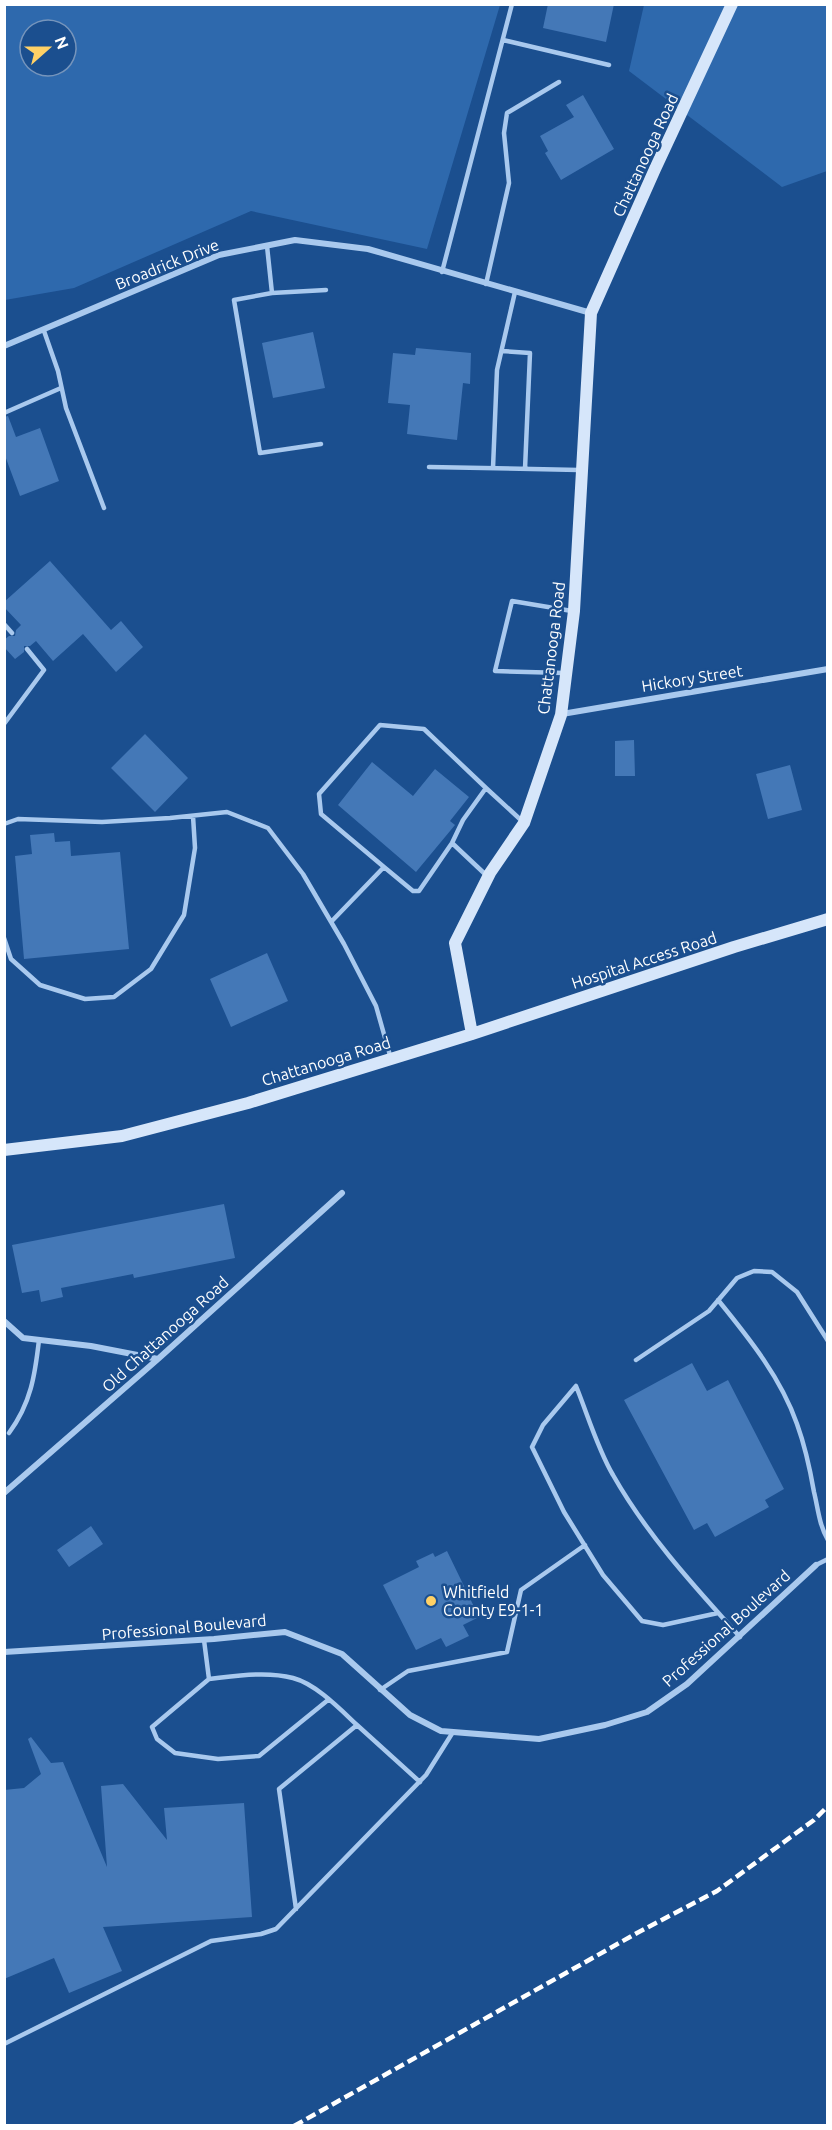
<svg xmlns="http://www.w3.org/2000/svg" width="832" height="2130" viewBox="0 0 832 2130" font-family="Ubuntu,sans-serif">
  <rect width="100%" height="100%" fill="#1b4f8f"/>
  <!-- green -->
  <path fill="#2e69ad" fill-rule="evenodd" d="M5 4H500V5L427 249 251 211 74 288 5 300ZM30 30H66V66H30Z
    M644 5H827V171L782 187 629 71Z"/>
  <!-- building -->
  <path fill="#4478b7" d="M548 4H614L606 42 543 28Z
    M583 95 614 149 561 180 545 153 548 151 540 136 574 117 566 105Z
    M313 332 325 388 273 398 262 343Z
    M416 348 471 353 470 384 463 383 457 440 407 434 410 405 388 403 393 353 415 355Z
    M8 416 16 437 40 428 59 481 20 496 4 453V417Z
    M50 561 111 630 121 621 143 647 116 672 83 634 53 661 36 641 30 646H24V652L15 659 4 647V640L9 636H15L16 630 21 625 4 607V602Z
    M145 734 188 778 155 812 111 768Z
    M634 740 635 776H615V741Z
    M372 762 413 796 435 769 469 797 450 821 455 825 416 872 338 805Z
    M790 765 802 810 768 819 756 774Z
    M54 833 55 842 70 841 71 856 120 852 129 949 24 959 15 856 32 854 30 835Z
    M267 953 288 1001 231 1027 210 979Z
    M224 1204 235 1258 134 1278 133 1274 61 1288 63 1297 41 1302 39 1290 22 1293 12 1245Z
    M692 1363 707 1391 728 1380 784 1489 765 1500 769 1507 715 1537 707 1523 694 1530 624 1400Z
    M91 1526 103 1544 69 1567 57 1550Z
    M447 1551 479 1617 463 1625 469 1636 446 1647 441 1638 416 1650 383 1585 419 1567 416 1561 433 1553 435 1557Z
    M31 1737 51 1763 63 1762 107 1867 101 1786 123 1784 167 1840 164 1808 244 1803 252 1917 103 1927 122 1971 69 1993 54 1958 4 1979V1790L24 1788 41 1774 28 1739Z"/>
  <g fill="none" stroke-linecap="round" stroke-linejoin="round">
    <!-- lane -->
    <path stroke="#a9c9ee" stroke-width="4.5" d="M503 40 609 65
      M267 246 272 293 234 300 260 453 321 444
      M442 272 512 4
      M486 284 509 183 504 133 507 113 559 82
      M272 293 326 290
      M44 331 58 371 66 408 104 508
      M502 351 530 353 525 469
      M4 413 61 388
      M429 467 579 470
      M493 468 497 370 515 292
      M4 624 12 633
      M564 673 495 671 512 601 572 611
      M4 724 44 670 27 649
      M486 788 522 821
      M4 824 18 819 102 822 170 818 227 812 268 828 303 874 344 944 376 1006 391 1059
      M452 843 486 875
      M331 922 384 867 413 891H419L452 843 463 820 486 788 424 729 380 725 319 794 321 814 384 867
      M4 938 11 959 40 985 85 999 114 997 151 969 184 915 195 848 193 816
      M718 1300C749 1338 781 1378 797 1424 805 1446 810 1469 814 1492 818 1508 819 1525 828 1540
      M636 1360 709 1311 737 1278 754 1271 772 1272 797 1292 828 1341
      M9 1433C31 1403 35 1375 39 1340
      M816 1565 828 1559
      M718 1613 663 1625 642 1621 603 1575 564 1512 532 1447 543 1425 576 1386C587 1413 598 1450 613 1475 647 1535 694 1586 740 1637
      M204 1640 209 1679C236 1676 266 1671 293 1678 316 1684 340 1709 357 1725
      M209 1679 152 1727 157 1739 175 1753 218 1759 259 1756 328 1700
      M380 1690 408 1671 507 1652 521 1590 585 1545
      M296 1909 279 1789 357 1725 420 1782
      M4 2044 211 1941 261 1934 276 1929 426 1775 453 1732"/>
    <!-- street -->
    <path stroke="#a9c9ee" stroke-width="6" d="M4 346 219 255 295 240 368 249 591 313
      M562 714 828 669
      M4 1321 23 1338 91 1346 158 1359
      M4 1493 158 1359 342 1193
      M4 1652 214 1639 285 1632 342 1654 410 1715 441 1731 539 1739 605 1725 647 1712 687 1684 816 1565"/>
    <!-- secondary -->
    <path stroke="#d6e6fa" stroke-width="12" d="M472 1034 455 943 490 873 524 823 561 715 574 611 591 313 655 169 732 4
      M4 1150 122 1136 248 1103 472 1034 734 947 828 919"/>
    <!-- rail -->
    <path stroke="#fff" stroke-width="4.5" stroke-dasharray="10 4.5" stroke-linecap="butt" d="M294 2126 637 1933 717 1891 814 1820 828 1806"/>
  </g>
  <!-- markers -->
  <circle fill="#ffd166" stroke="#1b4f8f" stroke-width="2" cx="431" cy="1601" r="6"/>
  <g text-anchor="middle" stroke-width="5" stroke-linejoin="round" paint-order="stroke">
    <!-- street labels -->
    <g font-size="16" fill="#fff" stroke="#1b4f8f">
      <text transform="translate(645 155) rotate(-65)" y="6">Chattanooga Road</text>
      <text transform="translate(167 264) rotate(-22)" y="6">Broadrick Drive</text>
      <text transform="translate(551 648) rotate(-83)" y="6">Chattanooga Road</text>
      <text transform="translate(692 678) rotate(-9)" y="6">Hickory Street</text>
      <text transform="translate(644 960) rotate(-18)" y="6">Hospital Access Road</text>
      <text transform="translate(326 1061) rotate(-17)" y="6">Chattanooga Road</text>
      <text transform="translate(165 1334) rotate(-42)" y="6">Old Chattanooga Road</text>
      <text transform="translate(184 1627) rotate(-5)" y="6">Professional Boulevard</text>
      <text transform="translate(726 1628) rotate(-42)" y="6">Professional Boulevard</text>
    </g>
    <!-- poi labels -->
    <g font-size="16" fill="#fff" stroke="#1b4f8f" text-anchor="start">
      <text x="443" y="1598">Whitfield<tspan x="443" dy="18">County E9-1-1</tspan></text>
    </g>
  </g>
  <!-- border -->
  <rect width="832" height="2130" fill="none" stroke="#ffffff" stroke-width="12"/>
  <!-- north arrow -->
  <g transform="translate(48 48) rotate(69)"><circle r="28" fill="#1b4f8f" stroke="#7695bc" stroke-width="1.5"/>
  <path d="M0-4.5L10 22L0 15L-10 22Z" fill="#ffd166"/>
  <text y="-9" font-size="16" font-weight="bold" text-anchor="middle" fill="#ffffff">N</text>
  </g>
</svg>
